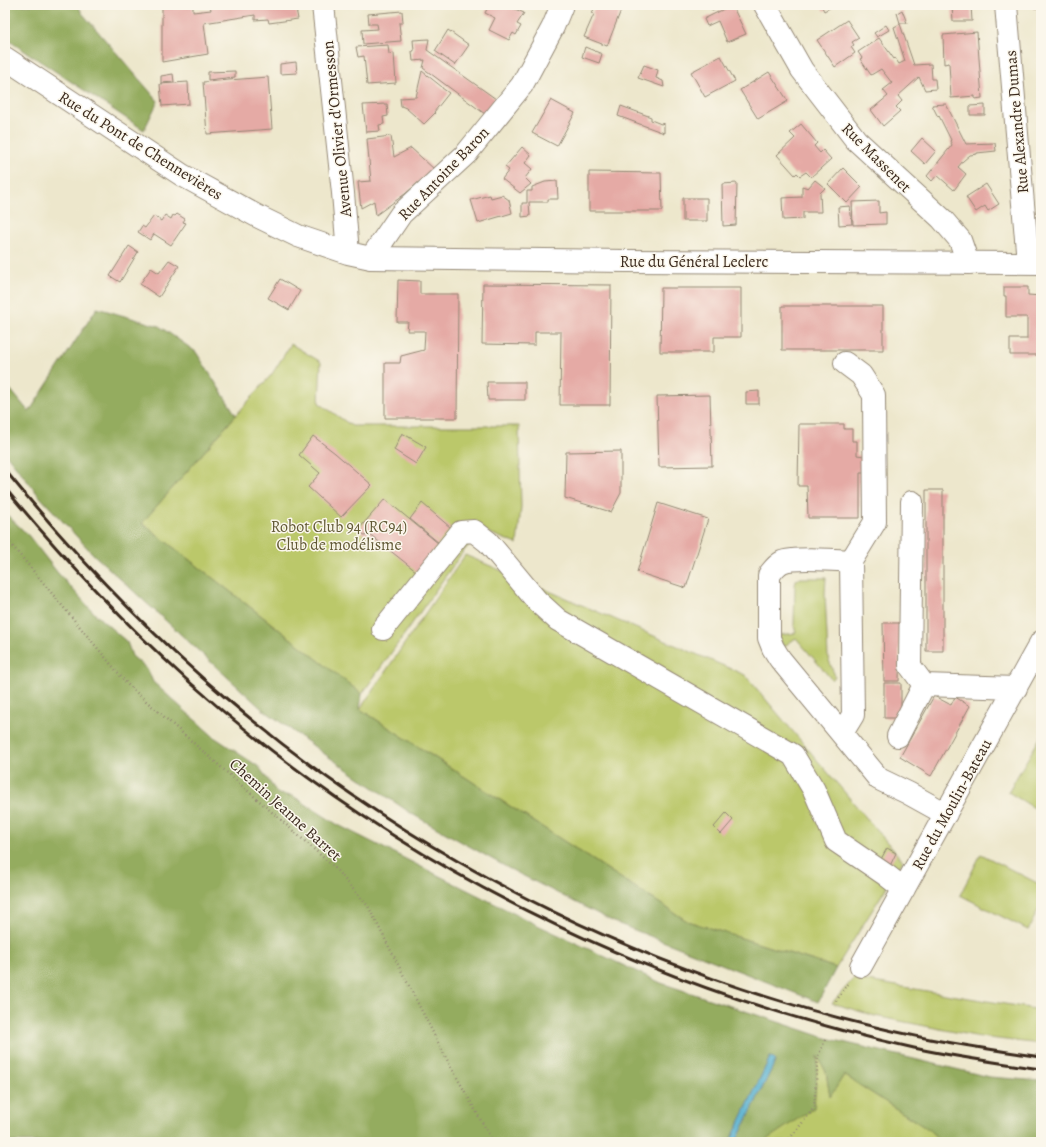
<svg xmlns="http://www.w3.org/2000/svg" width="1046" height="1147" viewBox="0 0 1046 1147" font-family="Alegreya,serif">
  <rect width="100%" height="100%" fill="#fbf7ec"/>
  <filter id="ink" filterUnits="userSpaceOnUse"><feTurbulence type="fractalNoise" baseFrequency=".025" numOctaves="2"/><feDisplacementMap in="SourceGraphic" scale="8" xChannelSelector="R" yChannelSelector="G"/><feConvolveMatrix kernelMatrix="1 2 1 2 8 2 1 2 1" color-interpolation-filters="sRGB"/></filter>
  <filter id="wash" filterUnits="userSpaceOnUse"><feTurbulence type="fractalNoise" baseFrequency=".012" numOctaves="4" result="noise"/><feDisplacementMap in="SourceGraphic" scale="16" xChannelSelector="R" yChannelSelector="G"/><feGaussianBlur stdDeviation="0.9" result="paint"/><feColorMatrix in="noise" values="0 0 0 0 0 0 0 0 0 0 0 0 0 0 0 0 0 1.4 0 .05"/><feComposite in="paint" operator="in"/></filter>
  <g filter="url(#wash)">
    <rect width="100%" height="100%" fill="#ede7cc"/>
    <!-- green -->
    <path fill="#bbc86a" stroke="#7b7944" d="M291 344 321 362 319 403 352 426H519L521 507 517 544 482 530 462 553 362 694 142 523 272 374Z
      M465 555 745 675 903 861 836 968 687 921 360 709Z
      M800 578H826L825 593 828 658 835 676 832 680 796 638 783 647 779 635 796 633 794 626 795 585 796 580Z
      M1041 736V812L1008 792Z
      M981 854 1041 885V905L1028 930 960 895Z
      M855 977 867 981 1041 1010V1044L980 1037 875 1016 832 1003Z
      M818 1056 826 1072 830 1096 844 1075 929 1130 942 1142H763Z"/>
    <!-- forest -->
    <path fill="#94ac5e" stroke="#686b3e" d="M5 5H78L82 13 158 101 144 130 5 38Z
      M97 308 159 326 196 352 236 415 142 523 362 694 360 709 687 921 836 968 818 1002 614 922 508 868 412 814 326 755 261 708 93 554 40 497 5 453V383L29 412Z
      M5 513 28 535 57 572 96 615 127 642 132 656 148 670 153 682 214 737 259 767 278 794 293 796 338 825 531 922 661 983 826 1038 989 1077 1041 1081V1142H942L929 1130 844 1075 830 1097 826 1072 818 1056 814 1108 763 1142H736L776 1060 770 1057 730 1142H5Z"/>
    <!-- water -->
    <path fill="#51aecf" stroke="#466c76" d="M770 1057 774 1058 776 1060 736 1142H730Z"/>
    <g id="blocks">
      <!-- building -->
      <path fill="#e5aaa5" d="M162 5H193V12L211 10 210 5H299L300 9H296L298 19 269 23 268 19 255 20V15L204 23 208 54 162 62Z
        M489 5H506L524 13 517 24 521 26 516 35 513 33 509 40 489 30 495 18 485 13Z
        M596 5H623L607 46 584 37 594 14 592 13Z
        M710 5H723L712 10Z
        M732 5 746 34 727 42 718 21 707 26 704 19Z
        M821 5H835L824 11Z
        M952 5H971L972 21H953Z
        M1034 5H1041V8H1034Z
        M902 10 907 23H900L897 13Z
        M402 11 403 23H399L401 41 363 44 362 30 378 29 377 24H369L368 14Z
        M847 20 859 38 852 42 854 45 851 47 855 53 835 67 817 40Z
        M900 24 914 65 931 64 932 79H935L936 89 925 90 919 77 898 96 902 101 896 107 900 111 883 126 871 110 888 96 883 90 892 83 881 69 871 75 860 59 862 58 858 52 879 38 894 59 895 58 899 64 905 61 894 27Z
        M886 25 889 30 877 37 874 33Z
        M448 30 469 45 455 65 435 51Z
        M977 32 982 98 975 99V96L951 98 949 63 944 64 943 35Z
        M429 39 427 50 496 99 485 114 423 68 425 60 413 61 412 51H414L413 40Z
        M388 45 389 54 394 53 396 83 367 85 364 56 358 57 356 47Z
        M585 47 602 54 599 63 582 57Z
        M721 56 735 81 705 97 691 72Z
        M296 62 297 73 280 74V64Z
        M644 65 658 70 656 78 663 81 664 87 638 78Z
        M235 71V77L208 80V72Z
        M422 71 442 87V88L449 93 434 112 435 113 424 124 406 108 401 106 400 98 416 97Z
        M769 72 788 101 758 119 740 90Z
        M173 74 174 82 161 83V76Z
        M268 77 272 129 207 134 203 82Z
        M188 82 189 104 162 106 160 84Z
        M551 100 575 113 557 146 532 133Z
        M387 104 388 116 383 117 384 124 379 125 380 131 366 132 363 105Z
        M946 104 966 144 995 143 996 151 977 153V154L970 155 963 161 958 167 966 174 954 190 937 175 932 181 927 176 952 145 950 141 951 140 939 116 938 117 932 105Z
        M985 105V115H970V106Z
        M621 106 651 117V120L661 124 664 123V133L618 116Z
        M801 124 817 143 814 146 820 153 823 150 831 159 811 177 806 172 800 176 797 173 795 175 777 155 795 138 790 133Z
        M391 136 394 157 411 148 434 169 405 194 376 215 374 201 361 208 358 182 371 181 367 139Z
        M922 138 936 151 925 164 911 151Z
        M522 147 531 155 525 163 532 169 525 178 531 184 520 193 502 179 509 170 505 167Z
        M843 168 862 187 847 203 828 184Z
        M589 172 661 173 662 211H589Z
        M815 180 825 188 820 193 821 212H803V219L783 220 782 198 802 197V186L808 188Z
        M557 181 558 199H548V202H529L530 216 522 217V203H527V191H532V187L545 182Z
        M737 183 736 225 723 226 722 184Z
        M986 184 999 204 988 211 985 206 976 212 966 197Z
        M490 195 491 198 502 195 509 200 512 213 478 223 471 200Z
        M683 198H707V221H683Z
        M879 201V213L886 212V224L853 225 852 202Z
        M850 206 852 224 839 225 838 207Z
        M177 214 185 219 183 222 186 223 171 245 154 234 150 240 138 232 142 226 145 228 154 216 161 221 165 215 171 219 173 215 175 216Z
        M129 246 138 252 120 282 110 276Z
        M169 260 179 266 159 297 140 284 151 268 159 273Z
        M280 279 300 291 289 310 268 298Z
        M398 280 420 281V294H458L457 418H385V363H400L401 356 424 350 425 331H407L408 322H397Z
        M483 284 611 285 610 405H560L561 332H535V345L482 344Z
        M1004 287H1028V295L1041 296V355H1010V339H1027V317H1006V296H1004Z
        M661 288H741V337H714V352H660Z
        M782 306H883V350H782Z
        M487 382H525V400H488Z
        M759 391V404H746V392Z
        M710 395 712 466 659 467 657 396Z
        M799 424H844V429H852V441H857V455L864 456V473H860V518H808L807 486H798Z
        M402 433 426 447 416 464 394 450Z
        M313 436 335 453 372 485 341 517 308 487 320 473 299 455Z
        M621 451V493L611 512 565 498 566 452Z
        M926 490H943V651H926Z
        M385 499 439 544 417 572 368 533 366 536 358 530Z
        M422 503 451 528 439 543 410 519Z
        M658 503 708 519 686 588 637 572Z
        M883 623H900L899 681H884Z
        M884 683H901V718H884Z
        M934 696 951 705 955 697 970 706 931 776 900 757Z
        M726 813 733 820 721 834 714 827Z
        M887 848 896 853 890 866 880 861Z"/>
    </g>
  </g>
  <g filter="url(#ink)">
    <use href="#blocks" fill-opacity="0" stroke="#948875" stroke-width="1"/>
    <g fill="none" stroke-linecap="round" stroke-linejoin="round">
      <defs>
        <path id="minor" d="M765 5 802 70 856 140 942 219 960 240 968 263
          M1006 5 1028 262
          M371 258 401 214 466 154 522 85 553 27 562 5
          M845 363 861 375 874 395 875 522 851 561
          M912 502 910 666 924 685 1016 688
          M383 629 461 532 474 531 488 542 537 601 558 620 793 755 814 790 836 841 886 875 904 889
          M842 733 853 715 851 561C837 560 793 557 782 562 776 565 773 570 769 575V638L773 648 780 659 879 779 908 793 946 814
          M898 736 924 685
          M861 966 1041 642"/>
        <path id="major" d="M323 5 343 193 348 253
          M5 58 182 175 257 216 298 236 348 253 371 258 626 261 1041 263"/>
      </defs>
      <!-- minor casing -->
      <use href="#minor" stroke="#948875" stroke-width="24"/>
      <!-- major casing -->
      <use href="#major" stroke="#948875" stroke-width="24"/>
      <!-- path -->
      <path stroke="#948875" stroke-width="2.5" stroke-dasharray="1 3" stroke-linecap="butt" d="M5 537 129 686 333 866 368 906 445 1056 493 1142
        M836 1001 848 984
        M787 1142 814 1108 818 1056 826 1038"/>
      <!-- minor -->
      <use href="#minor" stroke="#fff" stroke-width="22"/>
      <!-- major -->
      <use href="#major" stroke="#fff" stroke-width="22"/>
      <!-- rail -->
      <path stroke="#3b2a1e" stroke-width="3" d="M5 470C72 552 145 630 227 699 424 867 666 984 920 1037 960 1045 1000 1051 1041 1057
        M5 488C61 556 121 620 186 679 392 864 644 988 914 1048 956 1057 999 1063 1041 1069"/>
    </g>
  </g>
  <g text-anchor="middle" stroke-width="3" stroke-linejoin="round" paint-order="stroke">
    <!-- street labels -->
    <g font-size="16" fill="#3b2a1e" stroke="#fbf7ec">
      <text transform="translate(1016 122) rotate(-95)" y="6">Rue Alexandre Dumas</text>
      <text transform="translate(336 129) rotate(-96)" y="6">Avenue Olivier d'Ormesson</text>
      <text transform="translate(141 145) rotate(32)" y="6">Rue du Pont de Chennevières</text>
      <text transform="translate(877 157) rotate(45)" y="6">Rue Massenet</text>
      <text transform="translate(443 173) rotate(-46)" y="6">Rue Antoine Baron</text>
      <text x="694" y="267">Rue du Général Leclerc</text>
      <text transform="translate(951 804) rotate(-61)" y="6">Rue du Moulin-Bateau</text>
      <text transform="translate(286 809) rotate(42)" y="6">Chemin Jeanne Barret</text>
    </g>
    <!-- park labels -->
    <g font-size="16" fill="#615935" stroke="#fbf7ec">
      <text x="339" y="532">Robot Club 94 (RC94)<tspan x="339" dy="18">Club de modélisme</tspan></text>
    </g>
  </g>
  <!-- margin -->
  <rect width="1046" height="1147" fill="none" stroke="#fbf7ec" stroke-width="20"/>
</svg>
